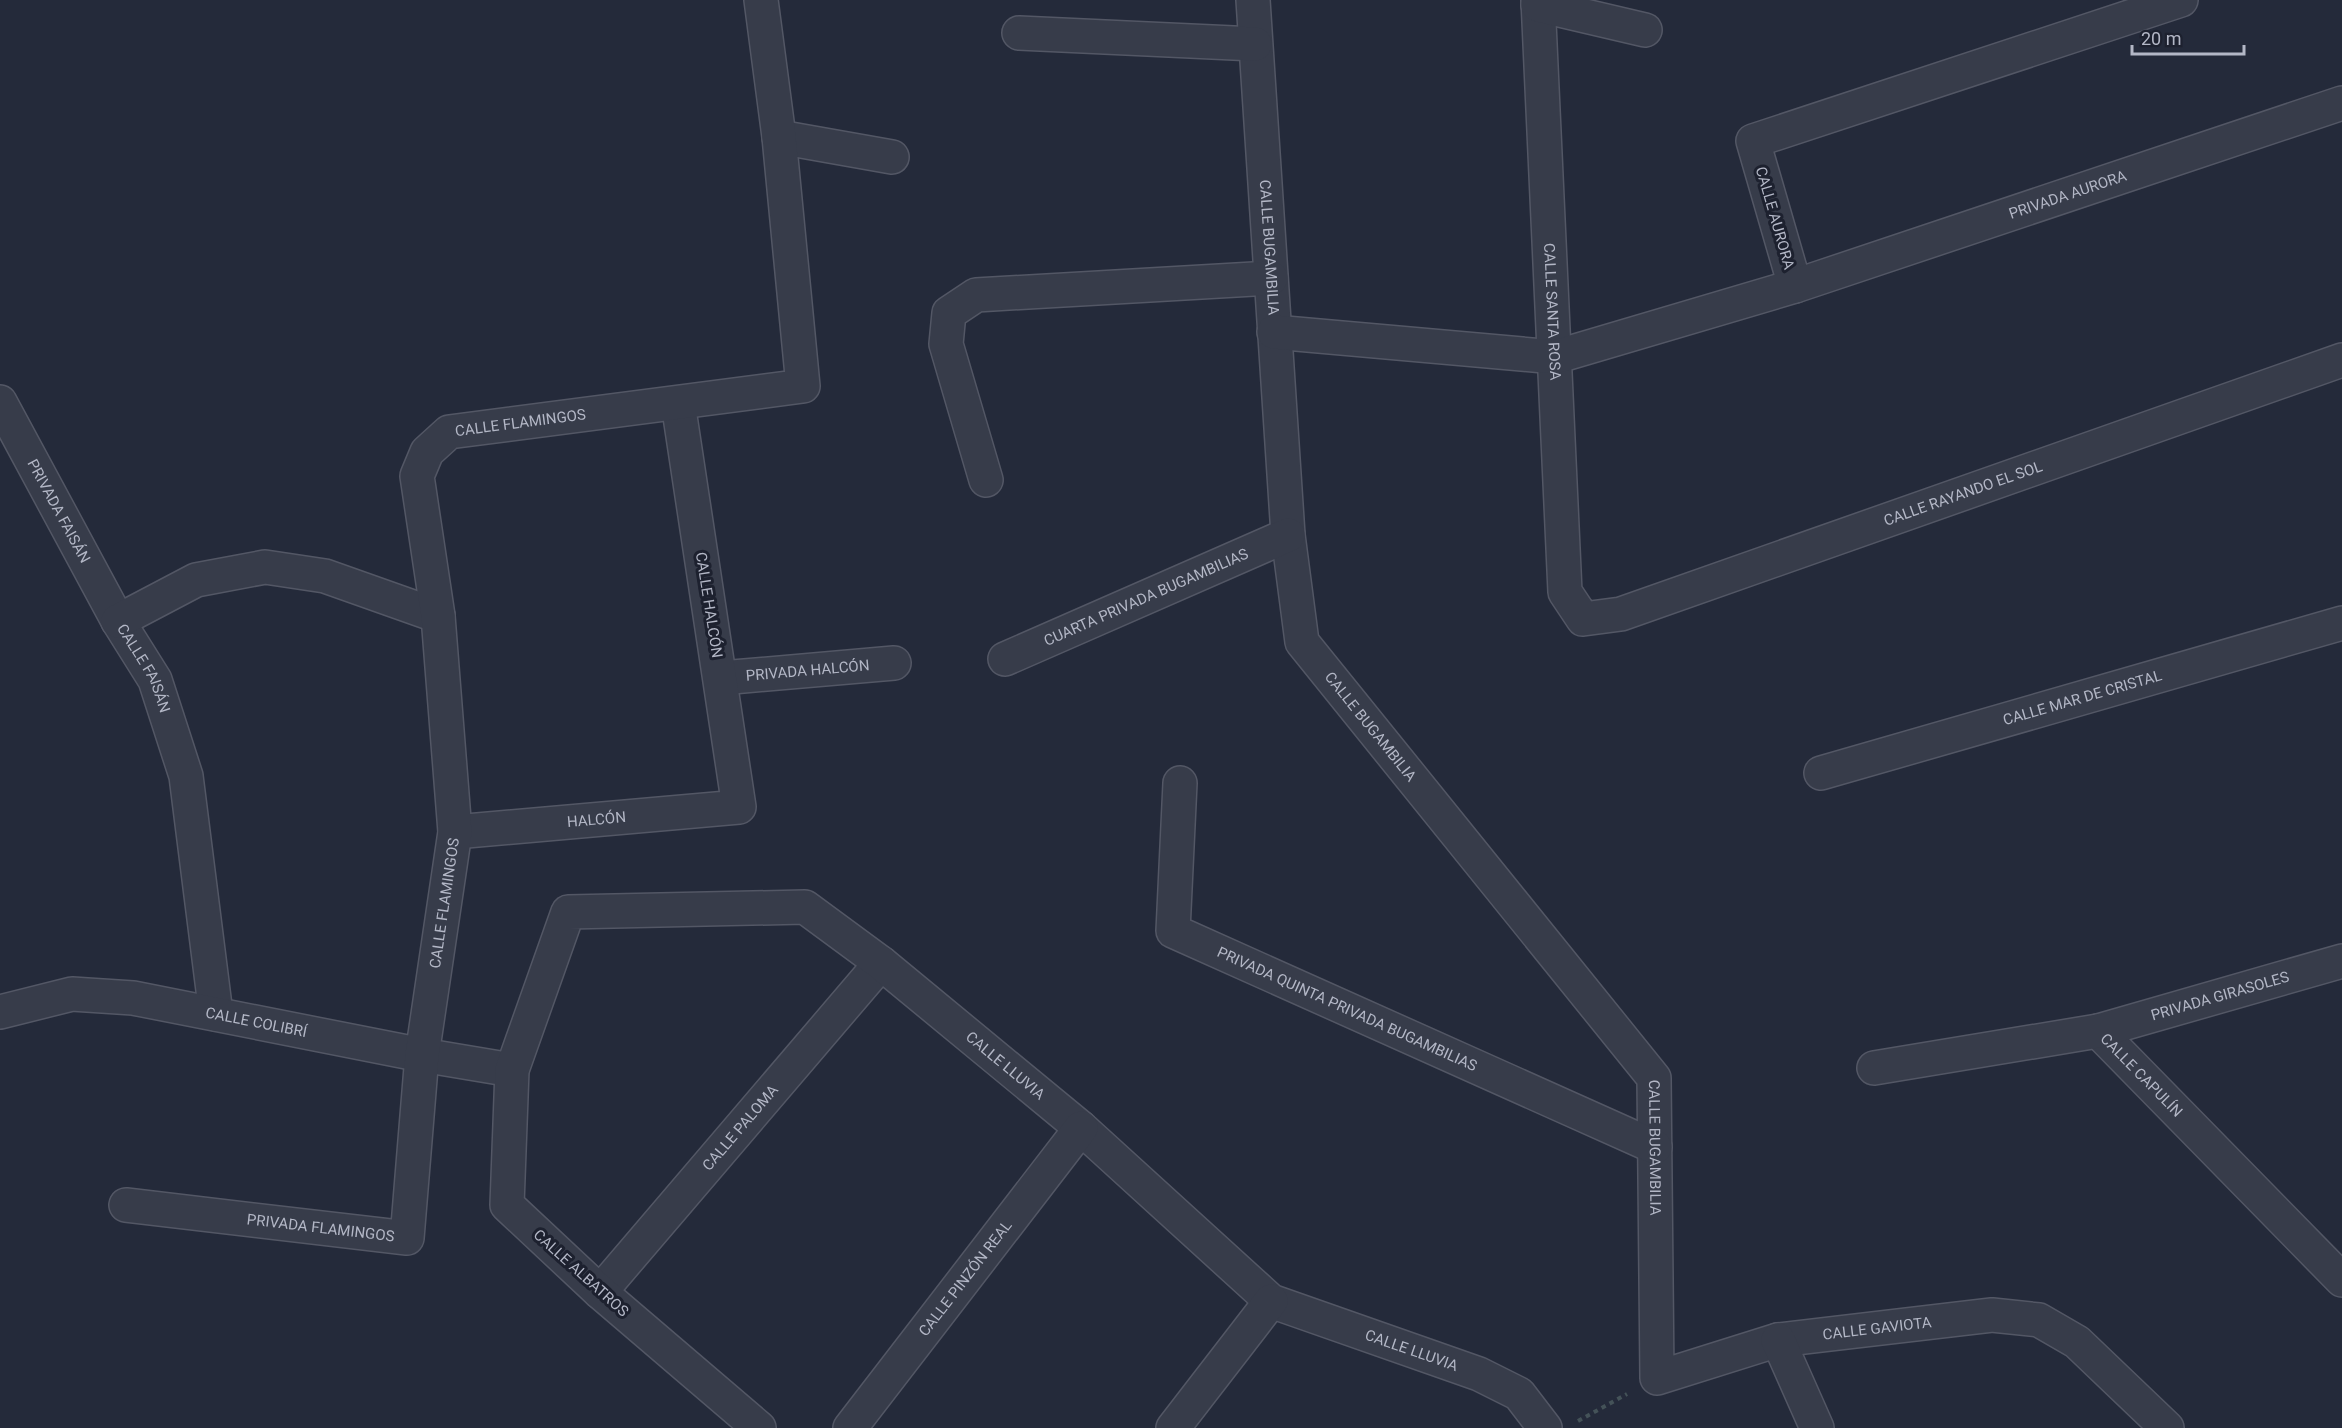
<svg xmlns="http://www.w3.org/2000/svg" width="2342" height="1428" viewBox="0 0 2342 1428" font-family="Roboto,sans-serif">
  <rect width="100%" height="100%" fill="#242a3a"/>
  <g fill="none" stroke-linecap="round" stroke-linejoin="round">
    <defs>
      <g id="minor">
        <path id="s1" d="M1253 0 1288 535 1302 642 1654 1078 1657 1378 1778 1340 1992 1315 2039 1320 2077 1342 2167 1428"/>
        <path id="s2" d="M1538 0 1565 592 1583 619 1621 614 2342 360"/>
        <path d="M1538 5 1645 30"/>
        <path d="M1019 33 1255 44"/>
        <path d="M779 137 892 157"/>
        <path d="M1795 286 1753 141 2181 0"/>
        <path id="s3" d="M1274 332 1555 357 1795 286 2342 103"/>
        <path id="s4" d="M0 402 118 621 155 680 186 776 216 1014"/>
        <path d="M986 480 946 344 949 313 976 295 1271 278"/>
        <path d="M118 621 196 580 265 567 325 576 438 616"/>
        <path id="s5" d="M1005 659 1288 535"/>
        <path id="s6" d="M721 678 894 663"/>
        <path id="s7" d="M1821 773 2342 623"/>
        <path id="s8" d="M1180 783 1173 931 1655 1147"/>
        <path id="s9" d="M455 832 739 807 678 403"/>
        <path id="s10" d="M0 1012 72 994 133 998 422 1055 512 1070"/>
        <path id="s11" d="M2098 1031 2342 1280"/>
        <path id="s12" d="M1874 1068 2098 1031 2342 961"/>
        <path id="s13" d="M126 1205 407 1238 422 1055 455 832 438 616 417 476 427 452 449 432 803 386 779 137 761 0"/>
        <path id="s14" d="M600 1292 881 963"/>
        <path d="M1778 1340 1817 1428"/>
        <path id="s15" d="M759 1428 600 1292 507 1205 512 1070 568 912 805 907 881 963 1081 1128 1271 1301 1479 1374 1519 1394 1545 1428"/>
        <path id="s16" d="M850 1428 1081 1128"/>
        <path d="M1173 1428 1271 1301"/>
      </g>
    </defs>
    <!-- minor casing -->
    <use href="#minor" stroke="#535765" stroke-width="36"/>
    <!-- path -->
    <path stroke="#445258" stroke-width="4" stroke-dasharray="4.5 4.5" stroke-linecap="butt" d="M1578 1421 1627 1394"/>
    <!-- minor -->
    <use href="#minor" stroke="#373c4a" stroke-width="33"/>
  </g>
  <g text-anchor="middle" stroke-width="6" stroke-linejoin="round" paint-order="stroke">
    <!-- street labels -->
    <g font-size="15" fill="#b3b7c6" stroke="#1d212f">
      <text dy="5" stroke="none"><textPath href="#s3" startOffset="820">PRIVADA AURORA</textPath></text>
      <text transform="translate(1775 218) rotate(74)" y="5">CALLE AURORA</text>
      <text dy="5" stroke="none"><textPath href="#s1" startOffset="248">CALLE BUGAMBILIA</textPath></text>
      <text dy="5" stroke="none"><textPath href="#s2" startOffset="312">CALLE SANTA ROSA</textPath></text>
      <text dy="5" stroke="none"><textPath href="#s13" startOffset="1178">CALLE FLAMINGOS</textPath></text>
      <text dy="5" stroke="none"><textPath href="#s2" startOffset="1026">CALLE RAYANDO EL SOL</textPath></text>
      <text dy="5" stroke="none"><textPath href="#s4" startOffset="124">PRIVADA FAISÁN</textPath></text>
      <text dy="5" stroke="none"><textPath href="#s5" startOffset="154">CUARTA PRIVADA BUGAMBILIAS</textPath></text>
      <text transform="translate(709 605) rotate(81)" y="5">CALLE HALCÓN</text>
      <text dy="5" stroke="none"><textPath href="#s4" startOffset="303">CALLE FAISÁN</textPath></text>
      <text dy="5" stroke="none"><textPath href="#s6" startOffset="87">PRIVADA HALCÓN</textPath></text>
      <text dy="5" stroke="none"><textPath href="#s7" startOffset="272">CALLE MAR DE CRISTAL</textPath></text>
      <text dy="5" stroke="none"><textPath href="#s1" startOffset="753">CALLE BUGAMBILIA</textPath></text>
      <text dy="5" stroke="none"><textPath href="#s9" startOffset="142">HALCÓN</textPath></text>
      <text dy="5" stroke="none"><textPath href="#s13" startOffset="620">CALLE FLAMINGOS</textPath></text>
      <text dy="5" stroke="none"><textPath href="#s12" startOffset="354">PRIVADA GIRASOLES</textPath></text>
      <text dy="5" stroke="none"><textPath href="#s8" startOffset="339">PRIVADA QUINTA PRIVADA BUGAMBILIAS</textPath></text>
      <text dy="5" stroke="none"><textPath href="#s10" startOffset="261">CALLE COLIBRÍ</textPath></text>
      <text dy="5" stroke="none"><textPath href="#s15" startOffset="1132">CALLE LLUVIA</textPath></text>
      <text dy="5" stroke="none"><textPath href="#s11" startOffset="62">CALLE CAPULÍN</textPath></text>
      <text dy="5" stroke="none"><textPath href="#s14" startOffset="216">CALLE PALOMA</textPath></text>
      <text dy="5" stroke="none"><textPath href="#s1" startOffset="1274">CALLE BUGAMBILIA</textPath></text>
      <text dy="5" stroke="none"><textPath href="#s13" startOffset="196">PRIVADA FLAMINGOS</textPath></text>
      <text transform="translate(581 1273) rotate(42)" y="5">CALLE ALBATROS</text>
      <text dy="5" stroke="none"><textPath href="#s16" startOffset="189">CALLE PINZÓN REAL</textPath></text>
      <text dy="5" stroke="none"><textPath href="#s1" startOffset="1731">CALLE GAVIOTA</textPath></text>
      <text dy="5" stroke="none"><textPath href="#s15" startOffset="1636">CALLE LLUVIA</textPath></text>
    </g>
  </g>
  <!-- scale -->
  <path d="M2132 45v9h112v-9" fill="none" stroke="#b3b7c6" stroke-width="3"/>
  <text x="2141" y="45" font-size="18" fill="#b3b7c6" stroke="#1d212f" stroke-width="4.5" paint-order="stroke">20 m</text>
</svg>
